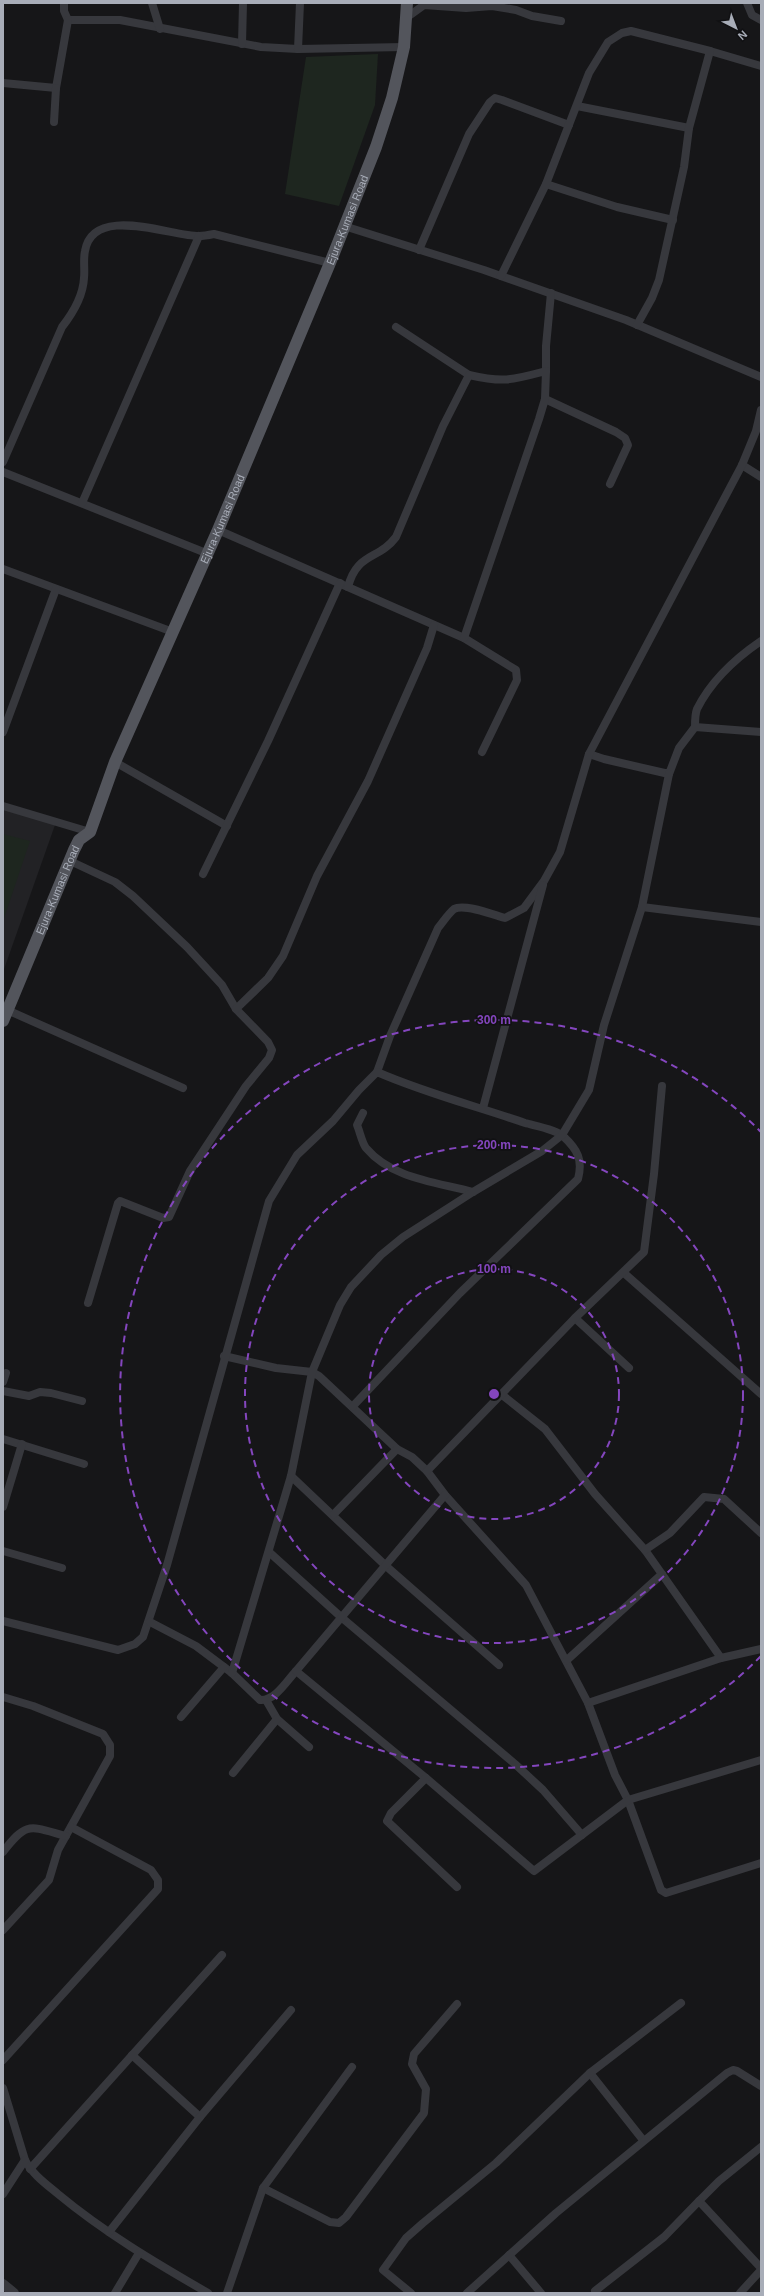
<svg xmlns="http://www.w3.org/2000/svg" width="764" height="2296" viewBox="0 0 764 2296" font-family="Helvetica,sans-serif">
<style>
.built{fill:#222225}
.green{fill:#1e261f}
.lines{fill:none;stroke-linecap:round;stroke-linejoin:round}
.minor{stroke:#37383d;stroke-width:8}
.tertiary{stroke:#37383d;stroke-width:10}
.primary{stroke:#53555c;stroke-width:12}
.ring{fill:none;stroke:#8446be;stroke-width:2;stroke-dasharray:7 5}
.labels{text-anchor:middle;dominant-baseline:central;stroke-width:3.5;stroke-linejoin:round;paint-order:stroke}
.street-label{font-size:11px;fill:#a8adb8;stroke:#111113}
.centre{fill:#8446be;stroke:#111113;stroke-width:2}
.ring-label{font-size:12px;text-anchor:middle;font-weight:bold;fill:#8446be;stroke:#111113;stroke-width:3.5;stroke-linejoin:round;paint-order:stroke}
</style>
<rect width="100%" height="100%" fill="#161618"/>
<!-- built -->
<polygon class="built" points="3,804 55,825 3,972"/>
<!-- green -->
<g class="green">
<polygon points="378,54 375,105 339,206 285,194 306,57"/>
<polygon points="3,834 30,841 3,921"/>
</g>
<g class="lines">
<!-- minor -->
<g class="minor">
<polyline points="64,3 64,11 68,20 120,20 261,47 298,49 404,47"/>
<polyline points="152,3 160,29"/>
<polyline points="747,3 752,15 761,20"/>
<polyline points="406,18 424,5 466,8 492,6 516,10 532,16 561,21"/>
<polyline points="242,44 243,3"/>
<polyline points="298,49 300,3"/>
<polyline points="710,51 761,66"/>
<polyline points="3,83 56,88 68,20"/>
<polyline points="577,106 689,128"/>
<polyline points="54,122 56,88"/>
<polyline points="546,184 617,207 673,220"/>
<polyline points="344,226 484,270 626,320 761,377"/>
<polyline points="419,250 469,134 490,102 495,98 502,100 569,125"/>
<polyline points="501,276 546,184 589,73 608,42 622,33 631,31 710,51 689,128 684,167 659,280 652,298 637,325"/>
<polyline points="396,327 469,375"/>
<polyline points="546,371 546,346 551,293"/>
<polyline points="545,399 616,432 625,438 628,445 610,484"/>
<path d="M3 462 62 327C73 313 83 297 84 278 85 269 83 260 85 251 93 204 170 236 199 236 204 236 209 235 214 234L330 263"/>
<polyline points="742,465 761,477"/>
<polyline points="3,472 206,553"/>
<polyline points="82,503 199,236"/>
<polyline points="218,530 464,638 516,670 517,680 482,752"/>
<polyline points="3,569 173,632"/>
<path d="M348 587C357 552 379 560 396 537L443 426 469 375C504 383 512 380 546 371L545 399 539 419 464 638"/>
<path d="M695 727C695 722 695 714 697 709 711 681 736 658 761 641"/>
<polyline points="3,732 56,589"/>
<polyline points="589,754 604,759 669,774 679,748 695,727 761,732"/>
<polyline points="115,762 227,826"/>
<polyline points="3,806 90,832"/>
<polyline points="70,861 115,882 133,896 187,947 222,985 236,1009 268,1042 272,1050 269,1058 246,1086 190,1171 169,1217 163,1218 120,1201 118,1203 88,1303"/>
<polyline points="203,874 268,741 340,583"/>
<polyline points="642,907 761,922"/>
<polyline points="236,1009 268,978 283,956 317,876 368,781 427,648 434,625"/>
<polyline points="7,1010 183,1088"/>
<path d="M377 1072 390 1036 438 928C443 922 448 914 454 909 464 903 494 915 505 918L524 908 544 881 560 852 589 754 742 465 756 431 761 410"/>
<polyline points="483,1108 543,885"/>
<path d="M363 1113 357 1125C360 1132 362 1143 366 1148 392 1179 437 1182 473 1192"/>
<polyline points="624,1273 761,1394"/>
<polyline points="575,1318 629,1368"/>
<polyline points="224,1356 276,1368 312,1372 319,1376 397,1449 412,1457 427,1471 445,1495 526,1585 588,1703 615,1775 628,1800 661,1890 666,1893 761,1863"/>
<polyline points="3,1382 6,1373"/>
<polyline points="3,1391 29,1396 40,1392 51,1393 82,1401"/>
<polyline points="501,1394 545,1429 595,1494 645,1550 721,1658"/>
<polyline points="3,1439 84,1464"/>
<polyline points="427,1471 575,1318 644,1252 654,1174 662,1086"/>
<polyline points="291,1476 386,1566 499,1665"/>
<polyline points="3,1507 22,1444"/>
<polyline points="334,1514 397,1449"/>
<polyline points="645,1550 670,1533 704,1497 724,1499 761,1533"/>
<polyline points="3,1551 62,1568"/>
<polyline points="269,1552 341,1617 515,1764 543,1790 582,1835"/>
<path d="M3 1621 118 1650 135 1644 143 1637 167 1565 269 1201 297 1155 333 1121 359 1090 377 1072C425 1093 476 1106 525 1123 536 1126 555 1129 563 1136 578 1150 583 1160 578 1179L460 1293 353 1406"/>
<path d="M150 1622 196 1646 232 1673 260 1700C275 1701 286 1682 296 1671L445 1495"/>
<polyline points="567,1660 662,1574"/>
<polyline points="296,1671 426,1778 534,1871 628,1800 761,1760"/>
<polyline points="232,1673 291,1476 312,1372 340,1305 351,1287 381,1255 403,1237 473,1192 542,1151 562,1135 589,1090 604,1025 642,907 669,774"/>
<polyline points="3,1697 33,1706 103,1734 110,1745 110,1756 58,1850 49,1880 3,1930"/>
<polyline points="266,1700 277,1719 309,1747"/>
<polyline points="588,1703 721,1658 761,1649"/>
<polyline points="181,1717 224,1667"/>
<polyline points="233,1773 277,1719"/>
<polyline points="426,1778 391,1813 387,1821 457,1887"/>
<path d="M3 1852C27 1821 29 1826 66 1836"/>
<polyline points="132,2055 200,2117"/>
<polyline points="3,2060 158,1889 158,1880 151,1870 71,1827"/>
<polyline points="590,2073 643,2140"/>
<path d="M3 2088 25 2160C32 2174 46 2184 58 2194 105 2233 156 2263 208 2293"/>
<polyline points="761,2147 719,2181 699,2201 761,2268"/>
<polyline points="30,2169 222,1955"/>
<polyline points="263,2188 330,2222 339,2223 346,2217 424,2113 426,2089 412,2064 414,2054 457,2004"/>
<polyline points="3,2194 25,2160"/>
<polyline points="109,2232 200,2117 291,2010"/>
<polyline points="509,2255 541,2293"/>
<polyline points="595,2291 664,2237 699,2201"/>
<polyline points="115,2293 139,2253"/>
<polyline points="227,2293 263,2188 352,2067"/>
<polyline points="411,2293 383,2270 406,2238 423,2223 496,2163 590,2073 681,2003"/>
<polyline points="467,2293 556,2213 727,2073 733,2070 737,2071 761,2086"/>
<polyline points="740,2293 761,2270"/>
</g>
<!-- tertiary -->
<polyline class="tertiary" points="3,2284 14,2293"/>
<!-- primary -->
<path class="primary" id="s1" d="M3 1021 74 850 79 840 90 832 115 762 218 530 330 263 376 147 392 98 404 47 407 3"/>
</g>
<!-- distance rings -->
<g class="ring">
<circle cx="494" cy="1394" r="125"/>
<circle cx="494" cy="1394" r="249"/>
<path d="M761 1656A374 374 0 1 1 761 1132"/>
</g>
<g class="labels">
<!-- street labels -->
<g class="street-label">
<text stroke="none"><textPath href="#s1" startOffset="874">Ejura-Kumasi Road</textPath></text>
<text stroke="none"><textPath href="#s1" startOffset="550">Ejura-Kumasi Road</textPath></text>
<text stroke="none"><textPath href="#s1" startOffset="142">Ejura-Kumasi Road</textPath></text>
</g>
</g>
<circle cx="494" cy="1394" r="6" class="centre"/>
<g class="ring-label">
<text x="494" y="1024">300 m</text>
<text x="494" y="1149">200 m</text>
<text x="494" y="1273">100 m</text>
</g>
<!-- border -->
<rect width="764" height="2296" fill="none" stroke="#a8adb8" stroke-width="8"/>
<!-- north arrow -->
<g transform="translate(736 28) rotate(138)" stroke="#111113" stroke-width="3" paint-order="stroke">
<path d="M0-3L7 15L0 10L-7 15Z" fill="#a8adb8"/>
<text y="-6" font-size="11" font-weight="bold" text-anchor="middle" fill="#a8adb8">N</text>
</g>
</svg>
